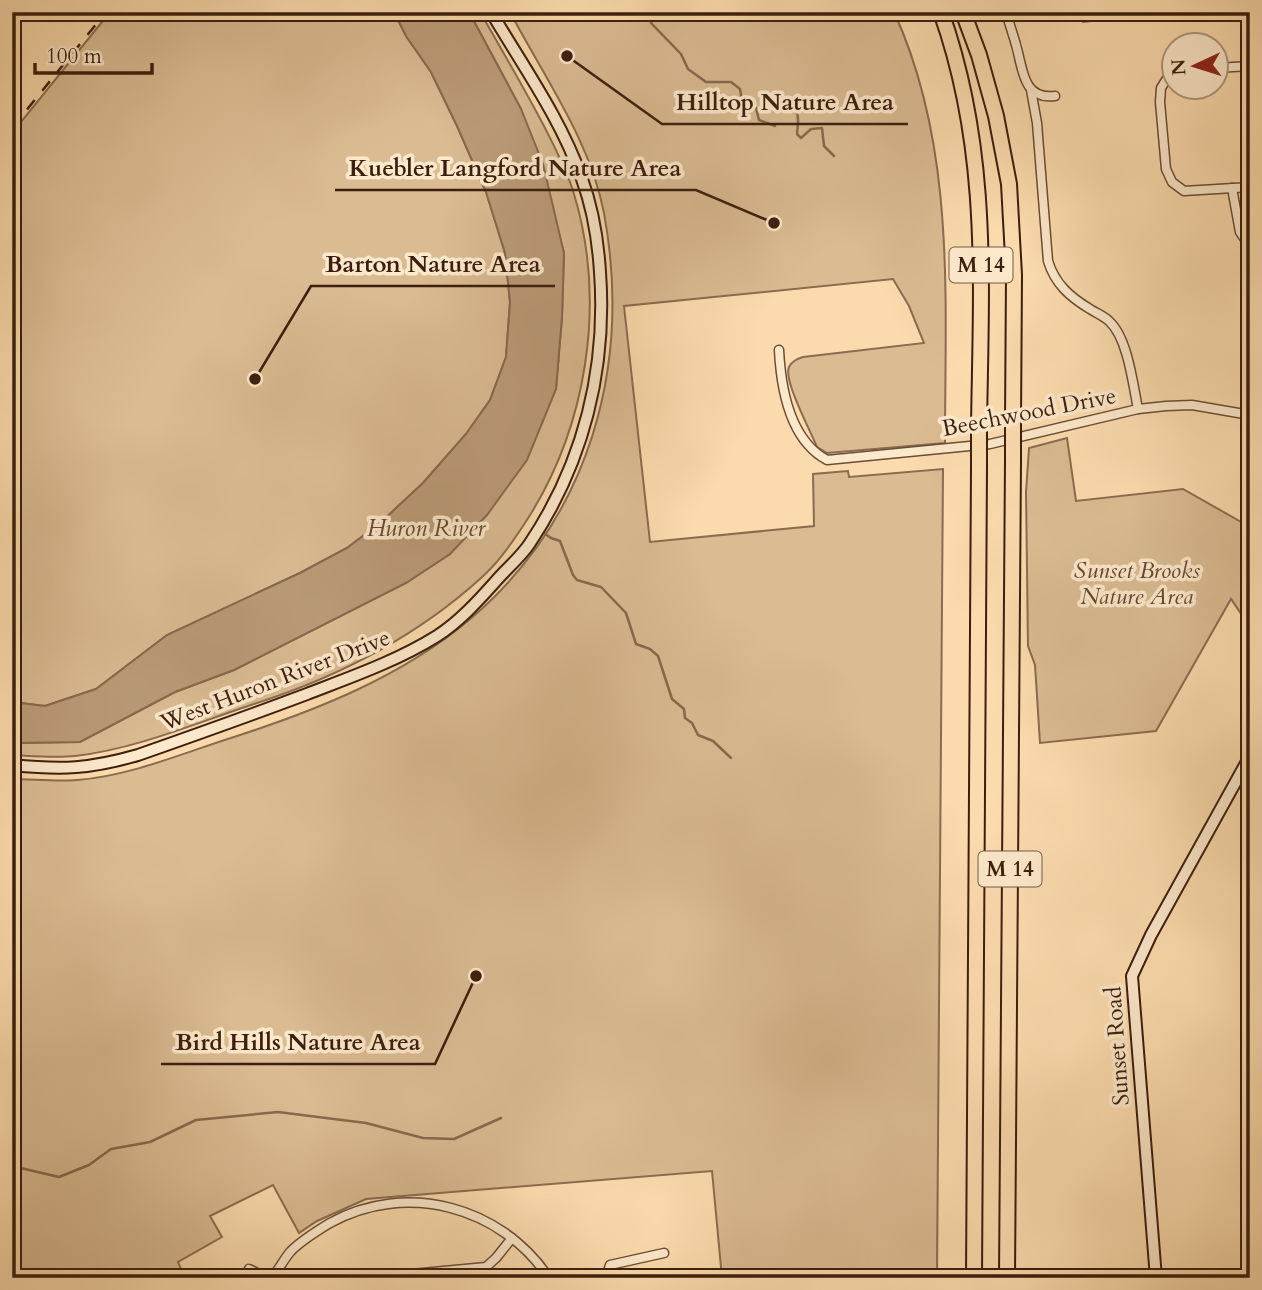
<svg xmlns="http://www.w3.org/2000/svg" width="1262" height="1290" viewBox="0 0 1262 1290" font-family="Cardo,serif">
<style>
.green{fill:#dabb92;stroke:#8a6c50;stroke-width:2}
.water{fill:#ba9b77;stroke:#87694d;stroke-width:2}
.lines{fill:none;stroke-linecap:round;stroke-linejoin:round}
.stream{stroke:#87694d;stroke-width:2.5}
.street-casing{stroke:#6b4d36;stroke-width:11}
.secondary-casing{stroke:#3b1e0e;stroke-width:14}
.highway-casing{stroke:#3b1e0e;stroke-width:18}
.street{stroke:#fce8ca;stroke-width:8}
.secondary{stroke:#fce8ca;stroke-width:10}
.highway{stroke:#fbdbad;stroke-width:14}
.rail{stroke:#3b1e0e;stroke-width:2.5;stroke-dasharray:12 12;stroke-linecap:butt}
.highway-bridge-casing{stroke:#3b1e0e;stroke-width:18;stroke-linecap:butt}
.highway-bridge{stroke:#fbdbad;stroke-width:14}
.labels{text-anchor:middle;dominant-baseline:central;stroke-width:7;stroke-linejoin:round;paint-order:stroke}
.shield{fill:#fce8ca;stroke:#755b46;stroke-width:2}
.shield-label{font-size:21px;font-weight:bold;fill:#3b1e0e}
.street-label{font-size:23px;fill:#3b1e0e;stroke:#fce8ca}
.park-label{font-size:23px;font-style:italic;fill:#63452f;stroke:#fce8ca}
.water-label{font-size:24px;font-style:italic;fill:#674a33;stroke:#fce8ca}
.leader{fill:none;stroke:#3b1e0e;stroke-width:2.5}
.callout-dot{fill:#3b1e0e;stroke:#fce8ca;stroke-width:2.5}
.callout-label{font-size:24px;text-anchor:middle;font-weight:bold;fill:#3b1e0e;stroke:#fce8ca;stroke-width:7;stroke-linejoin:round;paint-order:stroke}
</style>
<rect width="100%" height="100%" fill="#fbdbad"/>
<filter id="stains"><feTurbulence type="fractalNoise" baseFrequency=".00286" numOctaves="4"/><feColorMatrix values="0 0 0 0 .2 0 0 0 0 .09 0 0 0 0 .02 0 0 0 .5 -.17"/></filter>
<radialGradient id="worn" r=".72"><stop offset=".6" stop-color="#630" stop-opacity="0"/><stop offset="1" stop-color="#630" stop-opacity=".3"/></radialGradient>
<!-- green -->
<g class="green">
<polygon points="110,12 394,12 406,36 431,72 457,126 486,192 505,253 510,302 506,357 490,400 466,434 423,483 380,523 347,548 300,573 167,635 96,689 45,706 12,702 12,133"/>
<path d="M469 12H480C502 50 524 88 544 126 555 148 567 170 574 194 607 304 587 430 523 526 511 544 498 563 481 578 415 638 338 677 254 704 196 723 136 749 75 756 54 758 33 756 12 755V743L80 742 175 692 234 670 406 583 450 554 556 389 562 317 564 253 521 109Z"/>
<path d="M510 12H894C956 147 945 299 945 443L827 453 817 447C811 432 783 380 789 367 792 361 797 359 803 357L924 343 909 306 893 279 624 306 650 542 814 526 813 474 848 471 849 477 943 469 937 1278H722L712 1171 366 1199 317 1221 299 1233 273 1185 210 1216 222 1237 178 1262 185 1278H12V779C33 779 56 782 77 780 130 776 183 753 234 737 317 710 401 677 469 620 590 518 632 366 604 213 590 140 544 77 510 12Z"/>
<polygon points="1082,12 1179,12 1083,22"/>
<polygon points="1067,438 1076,501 1183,489 1250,527 1250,627 1231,599 1156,731 1040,743 1035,665 1028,646 1026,492 1029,448"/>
</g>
<!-- water -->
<polygon class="water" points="394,12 469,12 521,109 543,164 564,253 562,317 556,389 527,460 487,515 450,554 406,583 234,670 175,692 80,742 12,743 12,702 45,706 96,689 167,635 300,573 347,548 380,523 423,483 466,434 490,400 506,357 510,302 505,253 486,192 457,126 431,72 406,36"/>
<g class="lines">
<!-- stream -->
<g class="stream">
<polyline points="653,12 651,23 681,54 688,69 706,82 731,82 740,89 742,101 756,108 759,120 775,126"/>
<path d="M782 106 789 104C801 111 798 122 797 134L801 138 811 129 822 128 824 146 834 156"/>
<polyline points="544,533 551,538 560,541 573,575 577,580 601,587 626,613 636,644 650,649 658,656 672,699 684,709 685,718 692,723 698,735 713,741 731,758"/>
<polyline points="12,1166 59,1177 89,1165 111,1149 150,1142 196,1120 278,1112 366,1123 423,1138 454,1139 501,1118"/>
</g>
<!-- street casing -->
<g class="street-casing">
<g id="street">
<path d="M1006 12C1009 23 1013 34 1016 45 1023 68 1022 100 1055 96"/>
<polyline points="1216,68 1250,66"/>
<polyline points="1174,74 1166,80 1161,88 1160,102 1166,169 1172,182 1184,191 1250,187"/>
<path d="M1031 90 1037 123 1048 261C1055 284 1070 297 1090 309 1096 313 1104 316 1109 321 1128 338 1133 385 1138 409"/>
<polyline points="1232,188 1240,232 1250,247"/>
<path d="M779 350C781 389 790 440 827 460L990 444 1138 409 1166 406 1192 405 1250 415"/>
<polyline points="249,1269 267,1278"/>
<path d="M272 1278C279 1269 284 1259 291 1251 302 1240 317 1231 330 1223 406 1181 501 1206 549 1278"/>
<polyline points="401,1278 401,1275 486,1267 496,1258 512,1238"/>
<polyline points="606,1278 610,1265 664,1253"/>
</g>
</g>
<!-- secondary casing -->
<g class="secondary-casing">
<g id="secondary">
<path d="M12 765C63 770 89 769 138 755 195 735 251 715 307 694 351 677 397 661 437 636 459 622 478 601 495 582 506 569 521 557 530 543 584 462 607 368 600 272 598 240 593 209 582 179 561 119 523 66 491 12"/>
<polyline points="1156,1278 1132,976 1151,935 1250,756"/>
</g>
</g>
<!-- highway casing -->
<g class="highway-casing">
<g id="highway">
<path d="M941 12C990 150 981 283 979 427"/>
<polyline points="963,12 979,55 996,116 1009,184 1014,275 1013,421"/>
<polyline points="974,1278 979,467"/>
<polyline points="1007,1278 1013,461"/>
</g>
</g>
<!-- street -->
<use href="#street" class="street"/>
<!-- secondary -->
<use href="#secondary" class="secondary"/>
<!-- highway -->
<use href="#highway" class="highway"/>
<!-- rail -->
<polyline class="rail" points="12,128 106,12"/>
<!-- highway-bridge casing -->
<g class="highway-bridge-casing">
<g id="highway-bridge">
<polyline points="1013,421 1013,461"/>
<polyline points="979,467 979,427"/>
</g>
</g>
<!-- highway-bridge -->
<use href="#highway-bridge" class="highway-bridge"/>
</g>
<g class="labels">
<!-- shield labels -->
<g class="shield">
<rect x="949.5" y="247.5" width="63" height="35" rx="5"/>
<rect x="978.5" y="851.5" width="63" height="35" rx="5"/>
</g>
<g class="shield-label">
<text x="981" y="265">M 14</text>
<text x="1010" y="869">M 14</text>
</g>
<!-- street labels -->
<g class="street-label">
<text transform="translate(1029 412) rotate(-11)">Beechwood Drive</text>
<text transform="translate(275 680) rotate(-21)">West Huron River Drive</text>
<text transform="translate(1117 1046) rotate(-94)">Sunset Road</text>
</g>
<!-- park labels -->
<g class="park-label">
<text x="1137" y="570">Sunset Brooks<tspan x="1137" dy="26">Nature Area</tspan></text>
</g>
<!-- water labels -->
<g class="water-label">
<text x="426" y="528">Huron River</text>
</g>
</g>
<!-- callouts -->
<path class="leader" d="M567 56L662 124H908M774 223L696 190H335M255 379L311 286H555M476 976L435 1064H161"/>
<g class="callout-dot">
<circle cx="567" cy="56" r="7"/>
<circle cx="774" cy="223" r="7"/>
<circle cx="255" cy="379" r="7"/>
<circle cx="476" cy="976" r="7"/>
</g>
<g class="callout-label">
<text x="785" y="110">Hilltop Nature Area</text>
<text x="515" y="176">Kuebler Langford Nature Area</text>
<text x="433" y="272">Barton Nature Area</text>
<text x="298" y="1050">Bird Hills Nature Area</text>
</g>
<!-- margin -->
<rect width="1262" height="1290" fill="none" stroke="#fbdbad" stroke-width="42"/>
<rect x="14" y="14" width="1234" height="1262" fill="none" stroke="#3b1e0e" stroke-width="3.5"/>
<rect x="21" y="21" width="1220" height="1248" fill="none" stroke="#3b1e0e" stroke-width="2"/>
<!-- north arrow -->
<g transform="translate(1195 66) rotate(266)"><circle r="33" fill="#fce8ca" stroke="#af977f" stroke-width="2"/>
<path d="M0-5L12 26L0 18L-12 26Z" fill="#8f2418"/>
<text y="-10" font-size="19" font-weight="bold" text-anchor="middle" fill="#3b1e0e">N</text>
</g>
<!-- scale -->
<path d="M35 63v10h117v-10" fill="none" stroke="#3b1e0e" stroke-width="3.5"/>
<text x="46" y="63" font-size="21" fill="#3b1e0e" stroke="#fce8ca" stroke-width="5" paint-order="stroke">100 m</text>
<rect width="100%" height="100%" filter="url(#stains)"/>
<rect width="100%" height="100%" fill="url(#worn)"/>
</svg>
